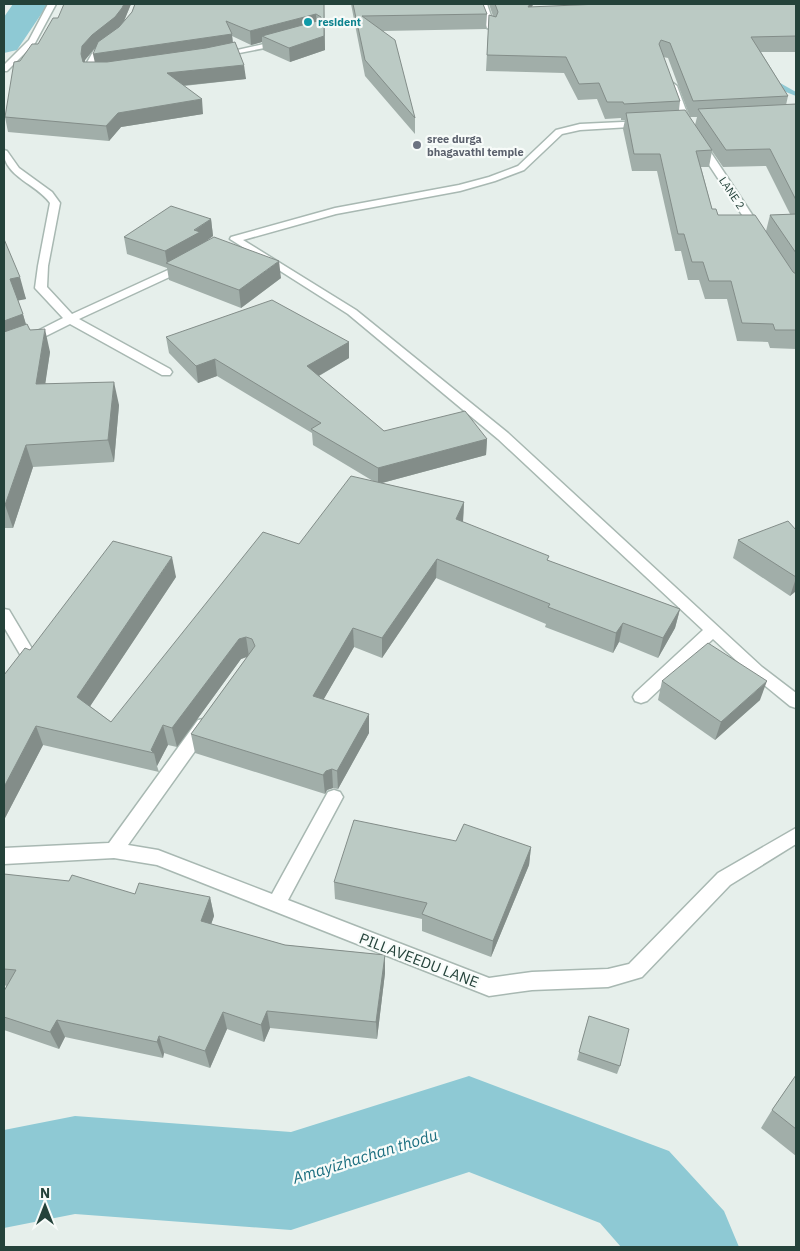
<svg xmlns="http://www.w3.org/2000/svg" width="800" height="1251" viewBox="0 0 800 1251" font-family="'IBM Plex Sans',sans-serif">
<style>
.lines{fill:none;stroke-linecap:round;stroke-linejoin:round}
.stream{fill:#8ec9d4;fill-rule:evenodd}
.river{fill:#8ec9d4;fill-rule:evenodd}
.service-casing{stroke:#a8b8b2;stroke-width:3}
.minor-casing{stroke:#a8b8b2;stroke-width:3}
.service{fill:#fff;fill-rule:evenodd}
.minor{fill:#fff;fill-rule:evenodd}
.wall{fill:#a1aea9;fill-rule:evenodd}
.shaded-wall{fill:#838d89}
.building{fill:#bbcac4;stroke:#838d89}
.culture-dot{fill:#0f9aa8;stroke:#f7fbf9;stroke-width:2}
.worship-dot{fill:#6b7280;stroke:#f7fbf9;stroke-width:2}
.labels{text-anchor:middle;dominant-baseline:central;stroke-width:4.5;stroke-linejoin:round;paint-order:stroke}
.far-culture-label{font-size:11px;font-weight:bold;fill:#0d838f;stroke:#f7fbf9;text-anchor:start}
.far-worship-label{font-size:11px;font-weight:bold;fill:#5b616d;stroke:#f7fbf9;text-anchor:start}
.far-street-label{font-size:11px;fill:#24423a;stroke:#f7fbf9}
.near-street-label{font-size:15px;fill:#24423a;stroke:#f7fbf9}
.near-water-label{font-size:16px;font-style:italic;fill:#1c6f80;stroke:#f7fbf9}
</style>
<rect width="100%" height="100%" fill="#e6efeb"/>
<g class="lines">
<!-- stream -->
<polygon class="stream" points="773,79 796,92 796,96 786,92 771,82 771,80"/>
<!-- river -->
<g class="river">
<polygon points="13,4 48,4 17,50 4,53 4,17"/>
<polygon points="469,1076 669,1151 724,1211 739,1247 621,1247 600,1223 469,1172 291,1230 75,1214 4,1228 4,1130 75,1116 291,1132"/>
</g>
<!-- service casing -->
<g class="service-casing">
<polygon id="service" points="479,4 487,4 495,28 494,30 487,28"/>
</g>
<!-- minor casing -->
<g class="minor-casing">
<g id="minor">
<polygon points="48,4 56,4 35,43 7,71 4,71 4,65 29,40"/>
<polygon points="282,40 285,40 285,44 219,57 215,55"/>
<polygon points="105,42 112,44 100,53 92,68 93,70 100,70 104,73 100,76 87,75 84,68 94,50"/>
<polygon points="673,83 677,86 690,121 763,231 762,233 754,233 680,121 669,86"/>
<polygon points="644,121 649,124 647,126 580,130 562,134 524,170 495,181 460,191 336,214 243,240 356,310 508,433 762,667 796,693 796,708 790,706 752,675 713,639 647,701 641,703 635,701 633,697 635,693 703,630 498,439 348,314 230,239 231,237 335,208 459,185 489,177 518,166 556,130 580,124"/>
<path d="M4 150 7 151 19 168 52 192 60 203 48 266 47 287 72 314 181 264H189L190 266 189 268 79 319 170 369 172 372 170 375H162L70 324 26 346 4 355V348L63 318 35 288 38 266 50 203C37 184 2 176 4 150Z"/>
<polygon points="4,609 9,610 37,657 10,693 4,695 4,678 21,656 4,627"/>
<polygon points="204,719 210,720 212,725 210,730 128,845 158,850 272,894 328,792 334,790 340,792 343,797 288,900 489,978 532,972 608,969 629,964 718,873 796,828 796,844 730,885 642,977 608,987 532,990 489,996 157,865 114,858 4,864 4,848 109,843 198,720"/>
</g>
</g>
<!-- service -->
<use href="#service" class="service"/>
<!-- minor -->
<use href="#minor" class="minor"/>
</g>
<!-- wall -->
<g class="wall">
<path d="M131 4 124 21 132 12 135 4H324L325 50 290 62 263 50 262 42 251 45 232 36 233 42 246 79 184 86 203 114 121 127 109 141 8 132 5 117 20 61 38 44 58 18ZM96 47 95 62H85V60Z"/>
<polygon points="351,4 483,4 487,14 486,29 383,31 415,118 415,134 365,76"/>
<path d="M489 4H533L532 7 796 4V52H761L788 96 786 105 796 104V349L770 348 768 342 737 341 727 299H705L699 280H688L681 251H675L657 171H632L623 129 625 120H621V118L605 119 597 99 578 100 564 73 486 71 489 15 493 16ZM663 57 668 58 690 117H697L695 125 679 110 680 101ZM712 151 723 167 766 166 790 214 770 215 766 231 718 215 712 209 701 167H709Z"/>
<polygon points="211,219 213,236 203,244 281,278 241,308 169,280 167,268 127,254 124,237"/>
<polygon points="4,239 26,299 18,300 26,324 30,330 50,352 45,383 119,405 114,462 33,467 13,528 4,528"/>
<polygon points="166,337 349,342 349,358 319,376 384,431 487,439 486,455 382,483 464,502 463,522 549,561 680,609 675,628 658,658 619,642 613,653 545,627 546,624 436,578 382,658 354,647 323,700 369,733 338,789 333,788 327,790 325,794 195,753 191,734 247,657 241,659 177,747 168,745 157,766 159,772 43,745 5,818 4,818 4,675 30,650 176,577 90,706 111,722 299,544 373,481 313,445 312,433 217,376 198,383 169,353"/>
<polygon points="796,530 796,591 790,596 733,558 738,540"/>
<polygon points="662,681 760,700 715,740 658,700"/>
<polygon points="456,841 531,847 529,865 491,957 422,931 422,919 335,899 334,882"/>
<polygon points="4,874 135,894 210,897 214,916 211,924 285,945 385,955 385,973 377,1039 270,1028 264,1042 227,1029 210,1068 164,1053 163,1058 65,1037 59,1049 4,1030 4,991 7,986 4,985"/>
<polygon points="589,1016 620,1066 617,1074 577,1060"/>
<polygon points="796,1075 796,1156 761,1128 772,1110"/>
</g>
<!-- shaded-wall -->
<g class="shaded-wall">
<polygon points="124,4 131,4 124,21 118,31 94,49 85,60 84,68 81,54 82,46 92,35"/>
<polygon points="324,4 325,50 290,62 289,48 324,36"/>
<polygon points="530,4 533,4 527,22 528,7"/>
<polygon points="316,14 317,28 262,36 262,42 251,45 250,31"/>
<polygon points="232,34 233,48 96,68 93,54"/>
<polygon points="244,65 246,79 169,87 167,73"/>
<polygon points="202,99 203,114 121,127 109,141 106,126 118,113"/>
<polygon points="211,219 213,236 202,244 167,263 165,251"/>
<polygon points="279,261 281,278 241,308 239,290"/>
<polygon points="20,277 26,299 16,301 10,279"/>
<polygon points="23,314 29,336 4,346 4,321"/>
<polygon points="45,329 50,352 42,406 36,384"/>
<polygon points="349,342 349,358 308,382 307,366"/>
<polygon points="215,359 217,376 198,383 196,366"/>
<polygon points="114,382 119,405 114,462 108,440"/>
<polygon points="487,439 486,455 378,484 378,468"/>
<polygon points="26,445 33,467 13,528 5,505"/>
<polygon points="464,502 463,521 455,539 456,519"/>
<polygon points="172,557 176,577 83,717 77,697"/>
<polygon points="437,559 436,578 382,658 382,638"/>
<polygon points="796,578 796,591 790,596"/>
<polygon points="680,609 675,628 658,658 663,638"/>
<polygon points="623,623 619,642 613,653 616,633"/>
<polygon points="353,628 354,647 314,716 313,696"/>
<polygon points="246,637 249,656 241,659 177,747 172,728 239,639"/>
<polygon points="767,681 760,700 715,740 721,722"/>
<polygon points="369,714 369,733 338,789 337,771"/>
<polygon points="163,725 168,745 157,766 154,753 151,750"/>
<polygon points="36,726 43,745 5,818 4,815 4,787"/>
<polygon points="332,769 333,788 327,790 325,794 323,775 326,771"/>
<polygon points="531,847 529,865 491,957 493,941"/>
<polygon points="210,897 214,916 206,939 201,921"/>
<polygon points="385,955 385,973 377,1039 376,1022"/>
<polygon points="267,1011 270,1028 264,1042 261,1025"/>
<polygon points="223,1012 227,1029 210,1068 205,1051"/>
<polygon points="57,1020 65,1037 59,1049 50,1032"/>
<polygon points="159,1036 164,1053 163,1058 157,1042"/>
</g>
<!-- building -->
<g class="building">
<polygon points="64,4 124,4 122,8 115,17 92,35 82,46 81,54 83,62 107,62 206,48 235,42 244,65 167,73 202,99 118,113 106,126 5,117 14,62 20,61 32,44 38,44 53,18 58,18"/>
<polygon points="135,4 324,4 324,36 289,48 262,36 321,20 321,17 316,14 250,31 226,21 232,34 93,54 98,42 119,27 132,12"/>
<polygon points="353,4 483,4 487,14 362,16 395,40 415,118 365,60"/>
<polygon points="495,4 530,4 528,7 600,4 796,4 796,36 751,37 788,96 693,101 670,43 661,40 659,44 680,101 624,104 623,102 607,102 599,83 579,84 566,57 487,55 489,15 496,17 498,12"/>
<polygon points="796,104 796,200 770,149 726,150 698,109"/>
<polygon points="685,110 712,150 696,151 712,209 716,209 718,215 755,215 793,272 796,274 796,330 775,330 773,324 742,323 731,281 709,281 703,262 692,262 684,234 678,234 660,154 634,154 626,113"/>
<polygon points="171,206 211,219 194,230 200,232 165,251 124,237"/>
<polygon points="796,214 796,253 770,215"/>
<polygon points="214,237 279,261 239,290 166,263"/>
<polygon points="4,239 20,277 10,279 23,314 4,321"/>
<polygon points="272,300 349,342 307,366 384,431 465,411 487,439 378,468 311,429 321,423 215,359 196,366 166,337"/>
<polygon points="27,324 30,330 45,329 36,384 114,382 108,440 26,445 5,505 4,505 4,332"/>
<polygon points="351,476 464,502 456,519 549,556 547,560 680,609 663,638 623,623 616,633 548,607 550,604 437,559 382,638 353,628 313,696 369,714 337,771 332,769 326,771 323,775 191,734 255,646 252,639 246,637 239,639 172,728 163,725 151,750 154,753 36,726 4,787 4,675 25,648 30,650 113,541 172,557 77,697 111,722 263,532 299,544"/>
<polygon points="788,521 796,530 796,577 738,540"/>
<polygon points="708,643 767,681 721,722 662,681"/>
<polygon points="354,820 456,841 464,824 531,847 493,941 422,914 427,903 334,882"/>
<polygon points="4,874 69,881 72,875 135,894 139,883 210,897 201,921 285,945 385,955 376,1022 267,1011 261,1025 223,1012 205,1051 159,1036 157,1042 57,1020 50,1032 4,1017 4,991 16,970 4,969"/>
<polygon points="589,1016 629,1029 620,1066 579,1052"/>
<polygon points="796,1075 796,1129 772,1110"/>
</g>
<!-- markers -->
<circle class="culture-dot" cx="308" cy="22" r="5"/>
<circle class="worship-dot" cx="417" cy="145" r="5"/>
<g class="labels">
<!-- far-culture labels -->
<g class="far-culture-label">
<text x="318" y="22">resident</text>
</g>
<!-- far-worship labels -->
<g class="far-worship-label">
<text x="427" y="139">sree durga<tspan x="427" dy="13">bhagavathi temple</tspan></text>
</g>
<!-- far-street labels -->
<g class="far-street-label">
<text transform="translate(732 193) rotate(56)">LANE 2</text>
</g>
<!-- near-street labels -->
<g class="near-street-label">
<text transform="translate(419 960) rotate(21)">PILLAVEEDU LANE</text>
</g>
<!-- near-water labels -->
<g class="near-water-label">
<text transform="translate(365 1156) rotate(-17)">Amayizhachan thodu</text>
</g>
</g>
<!-- border -->
<rect width="800" height="1251" fill="none" stroke="#24423a" stroke-width="10"/>
<!-- north arrow -->
<g transform="translate(45 1206)" stroke="#f7fbf9" stroke-width="4" paint-order="stroke">
<path d="M0-4L9 19L0 12L-9 19Z" fill="#24423a"/>
<text y="-8" font-size="14" font-weight="bold" text-anchor="middle" fill="#24423a">N</text>
</g>
</svg>
